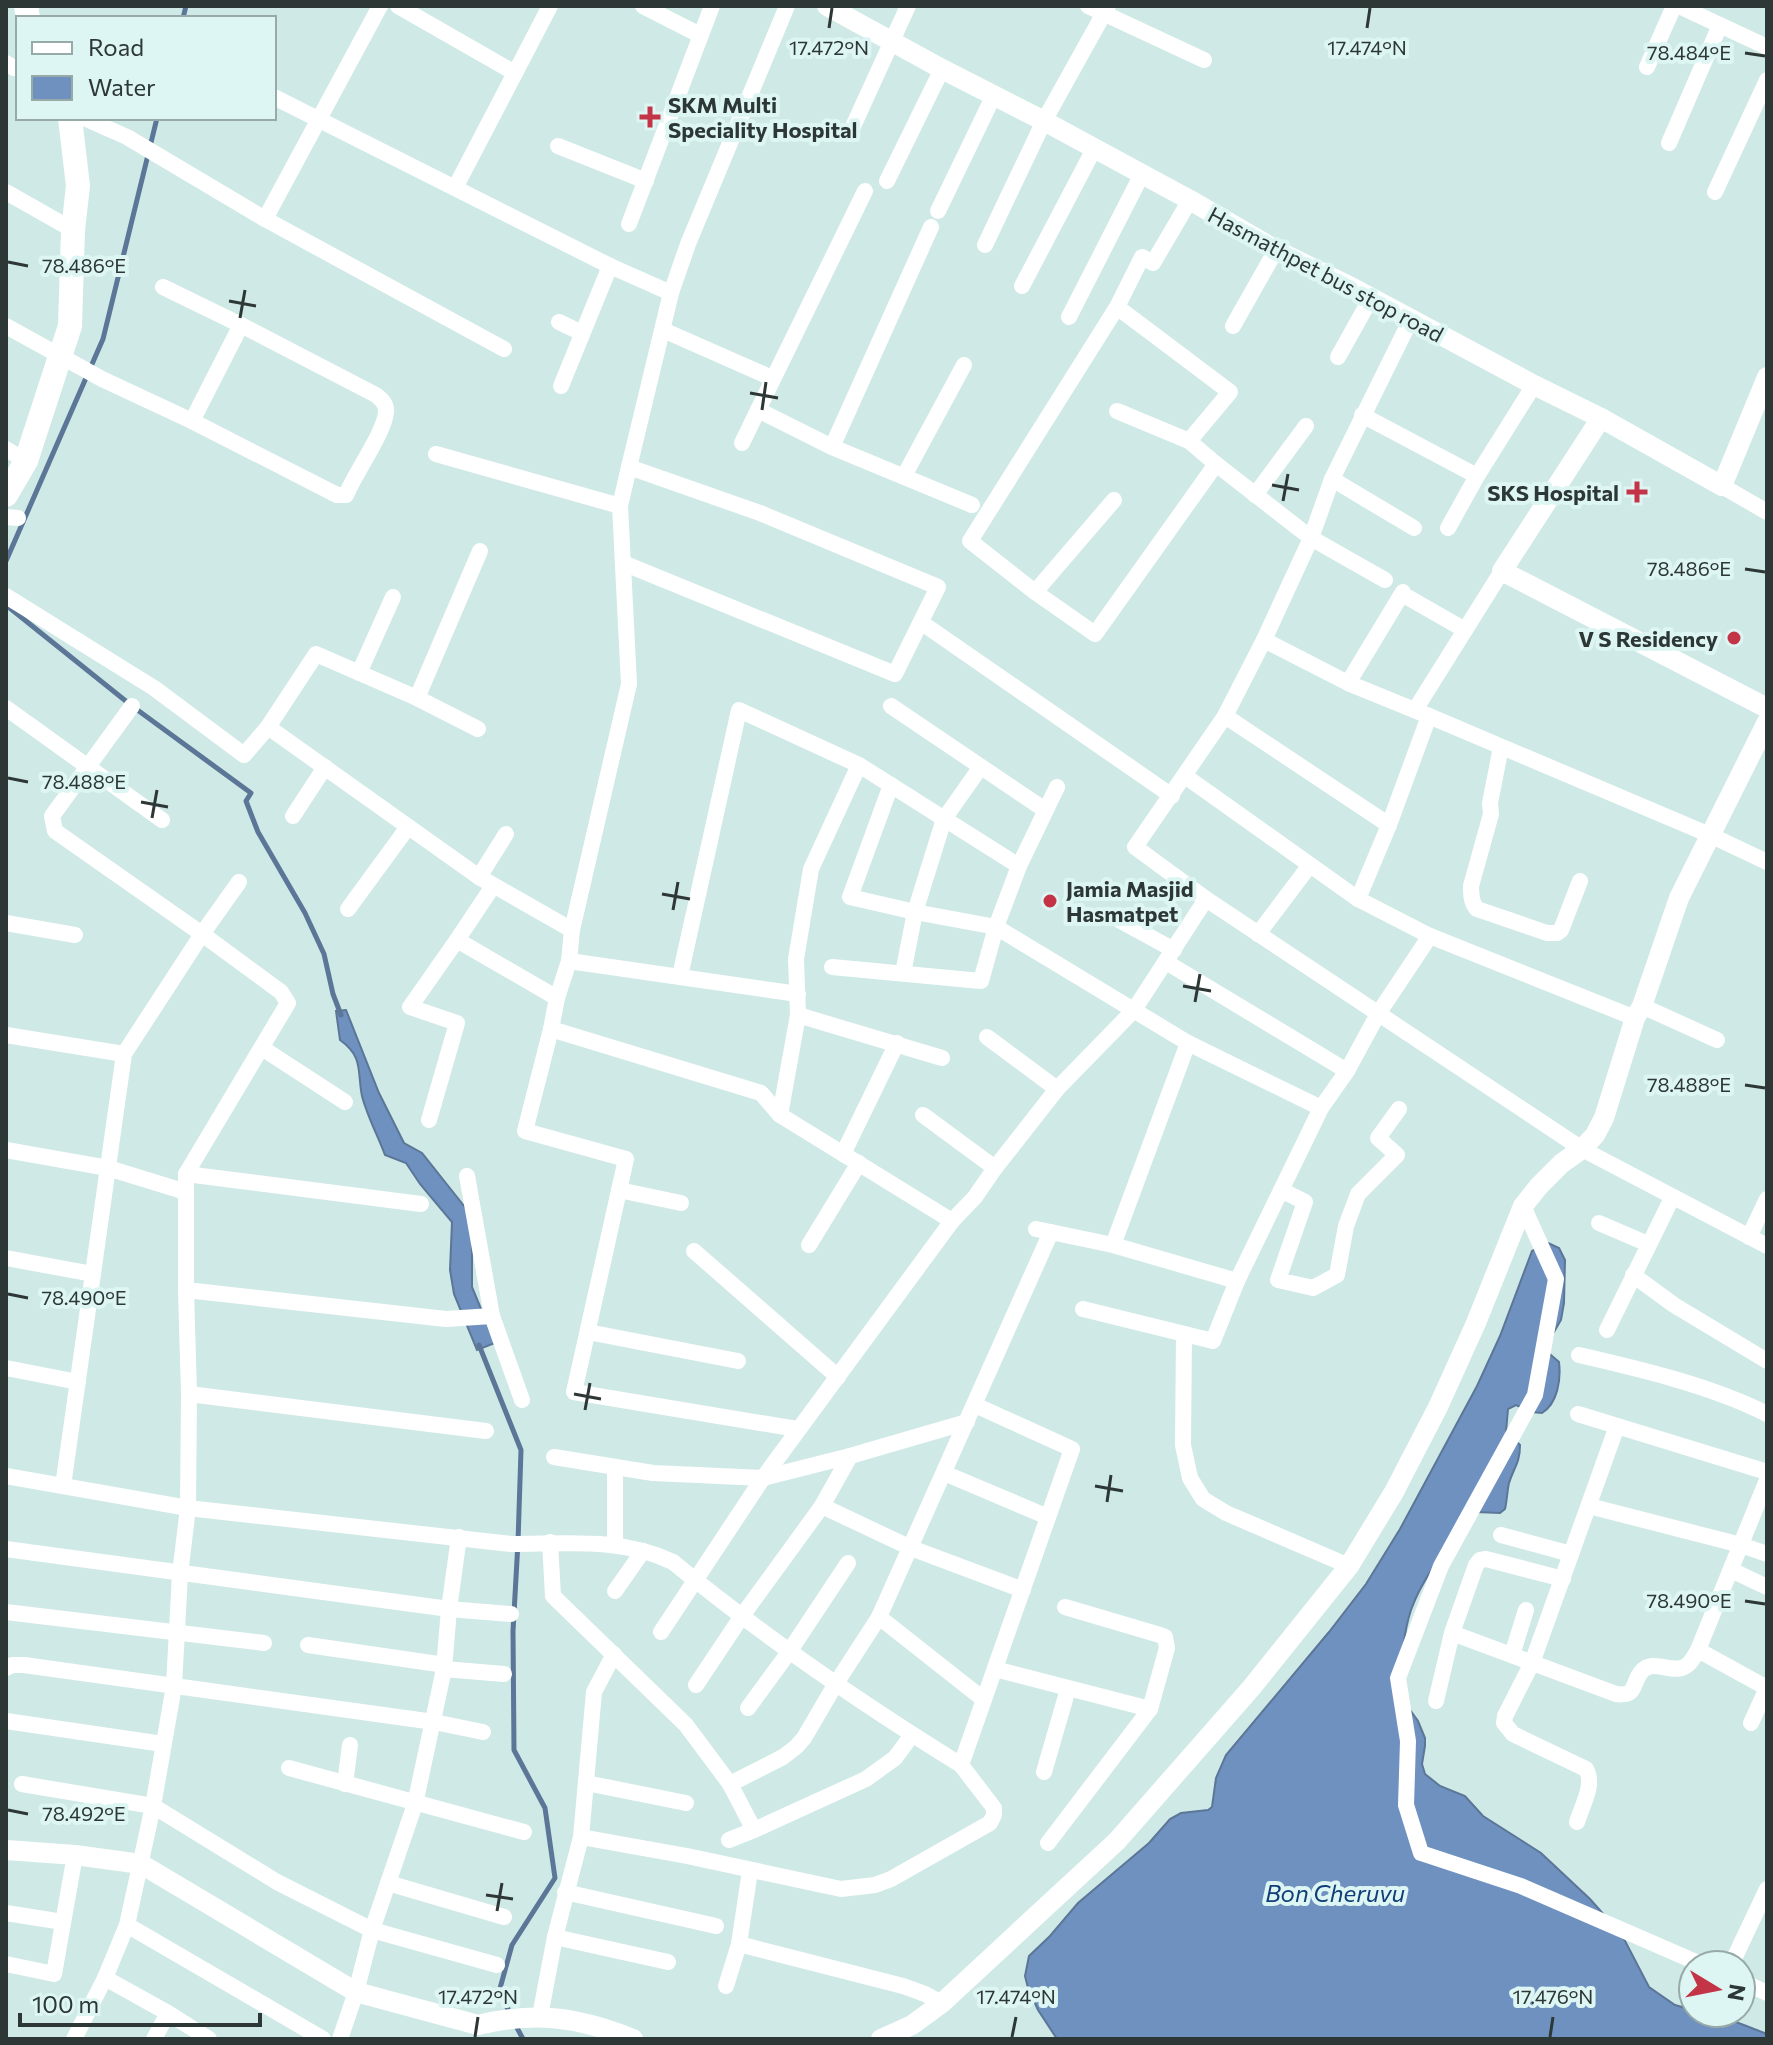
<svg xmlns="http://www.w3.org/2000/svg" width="1773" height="2045" viewBox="0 0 1773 2045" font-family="Commissioner,sans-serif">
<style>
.water{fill:#6f91c0;stroke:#5b7697;stroke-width:2}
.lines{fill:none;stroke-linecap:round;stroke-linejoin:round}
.stream{stroke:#5b7697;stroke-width:5}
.minor{stroke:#fff;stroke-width:16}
.tertiary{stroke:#fff;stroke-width:20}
.secondary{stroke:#fff;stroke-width:24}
.ticks{fill:none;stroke:#2d3736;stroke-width:3}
.poi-dot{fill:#c43447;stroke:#ddf6f3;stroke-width:3}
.labels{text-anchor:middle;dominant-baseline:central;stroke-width:8;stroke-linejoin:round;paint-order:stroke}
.poi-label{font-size:22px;font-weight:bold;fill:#2d3736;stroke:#ddf6f3;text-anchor:start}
.street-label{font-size:22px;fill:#2d3736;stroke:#ddf6f3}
.water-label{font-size:24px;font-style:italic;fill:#113e78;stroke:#ddf6f3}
.ticks-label{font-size:20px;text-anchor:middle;fill:#2d3736;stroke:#ddf6f3;stroke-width:8;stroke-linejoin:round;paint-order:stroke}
</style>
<rect width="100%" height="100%" fill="#cfe9e6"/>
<!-- water -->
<g class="water">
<path d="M346 1010 379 1093 404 1143 422 1153 472 1216V1287L495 1343 477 1350 454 1294 450 1270 452 1222 420 1184 406 1163 385 1155C378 1136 367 1116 362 1096 357 1072 364 1057 340 1040L336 1011Z"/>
<path d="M1548 1243 1559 1248 1565 1260 1564 1303 1561 1320 1544 1349 1559 1362C1561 1379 1558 1403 1542 1413L1531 1412 1516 1405 1508 1409 1506 1432 1520 1445C1520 1463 1514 1467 1509 1483 1507 1492 1507 1501 1505 1509L1500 1513 1476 1512C1452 1543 1424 1573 1411 1610 1402 1637 1402 1667 1400 1696L1418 1721 1425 1738V1746L1422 1764 1425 1774 1440 1786 1465 1796 1483 1816 1541 1853 1590 1899 1622 1935 1649 1987 1675 2005 1693 2010V2013C1718 2013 1743 2025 1767 2034V2039H1057L1038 2010 1028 1988 1025 1976 1029 1956 1050 1936 1078 1903 1149 1843 1170 1819 1181 1813 1208 1810 1212 1807 1216 1778 1226 1755 1329 1632 1366 1584 1400 1529 1477 1386 1500 1336 1532 1251Z"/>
</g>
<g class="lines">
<!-- stream -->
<g class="stream">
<polyline points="183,18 186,6"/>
<polyline points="6,561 103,339 157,118"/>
<polyline points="6,605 132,706 251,793 246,801 258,832 305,913 324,954 333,994 341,1015"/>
<polyline points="479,1345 521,1450 518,1542 513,1631 514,1750 545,1808 555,1878 512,1945 499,1992 510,2013"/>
<polyline points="516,2026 523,2039"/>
</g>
<!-- minor -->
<g class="minor">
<polyline points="398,6 515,73"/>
<polyline points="643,6 700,35"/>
<polyline points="787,6 688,244 671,293 629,467 620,506 629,684 572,930 569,961 557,998 551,1029 525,1131 626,1159 574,1392 797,1429"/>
<polyline points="1088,6 1204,60"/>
<polyline points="1679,6 1767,47"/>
<polyline points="6,63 14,68"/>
<polyline points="1647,67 1674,6"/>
<polyline points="274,97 610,266 671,293"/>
<polyline points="84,118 127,137 265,219 504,349"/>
<polyline points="850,133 908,6"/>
<polyline points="1669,143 1720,25"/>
<polyline points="558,146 646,181"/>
<polyline points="887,181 942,69"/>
<polyline points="455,188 550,6"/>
<polyline points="865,191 758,410 832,447 972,505"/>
<polyline points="6,192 73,230"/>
<polyline points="1715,192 1767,80"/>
<polyline points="938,211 994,95"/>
<polyline points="265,219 380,6"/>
<polyline points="629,224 712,6"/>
<polyline points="985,245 1044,121 1108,6"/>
<polyline points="1022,286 1094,149"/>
<path d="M163 287 241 325 376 395C381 399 386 403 386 410 387 428 356 472 348 491L346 495H337L192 421"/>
<polyline points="1117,307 1230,392 1189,441 1216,464"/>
<polyline points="1069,317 1142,174"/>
<polyline points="1411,319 1332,479 1311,538 1264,640 1225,716 1135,847 1206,899 1582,1149 1767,1246"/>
<polyline points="559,322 582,333"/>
<polyline points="6,326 102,379 192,421 241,325"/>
<polyline points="1233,326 1276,250"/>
<polyline points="663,330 772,378"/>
<polyline points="1338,357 1371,298"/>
<polyline points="561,386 610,266"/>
<polyline points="1117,411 1189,441"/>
<polyline points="1362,415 1477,476"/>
<polyline points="742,443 758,410"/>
<polyline points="832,447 931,227"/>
<polyline points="6,449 26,461"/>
<polyline points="436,454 620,506"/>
<polyline points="904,476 964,365"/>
<polyline points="1332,479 1414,528"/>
<polyline points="1722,486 1767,512"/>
<polyline points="1255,495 1306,426"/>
<polyline points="1114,500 1035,592 970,541 1117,307 1142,257 1153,263 1190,200"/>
<polyline points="6,517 18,518"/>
<polyline points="1448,528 1477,476 1534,385"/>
<polyline points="623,563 895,674 938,587 760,513 629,467"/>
<polyline points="1035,592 1095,634 1216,464 1311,538 1385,580"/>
<polyline points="6,596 154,688 244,755 268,727 316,654 417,698 478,729"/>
<polyline points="1409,598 1465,630"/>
<polyline points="922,623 1172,796"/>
<polyline points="1264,640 1348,683 1429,716 1710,835 1767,862"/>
<polyline points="359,673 393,597"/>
<polyline points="1348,683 1403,592"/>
<polyline points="417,698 480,551"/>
<polyline points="132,706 52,816 55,831 202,934 239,882"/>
<polyline points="891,706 1045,810"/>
<polyline points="6,708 162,820"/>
<polyline points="1415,710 1502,571"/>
<polyline points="1225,716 1389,825"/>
<polyline points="268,727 479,877 572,930"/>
<path d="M1501 747 1490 803 1491 814 1471 886C1471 894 1471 903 1477 909L1547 933H1557L1561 930 1580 881"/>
<polyline points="1185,776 1358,899 1430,936 1635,1018"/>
<polyline points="891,785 850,897 915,912 996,927 1188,1043 1321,1108"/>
<polyline points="293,816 325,767"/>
<polyline points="479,877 506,834"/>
<polyline points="1358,899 1389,825 1429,716"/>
<polyline points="348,909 408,827"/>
<polyline points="1119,920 1174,950"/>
<polyline points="6,923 75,935"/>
<polyline points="1258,934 1310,865"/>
<polyline points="457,940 493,886"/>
<polyline points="569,961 798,994"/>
<polyline points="1166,962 1347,1071"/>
<polyline points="832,967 981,981 996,927 1019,866 1057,787"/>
<polyline points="903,973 915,912 944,819 980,768"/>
<polyline points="680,976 739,710 859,765 1019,866"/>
<polyline points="1642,1006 1717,1040"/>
<polyline points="798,1015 942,1058"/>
<polyline points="551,1029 761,1093 780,1115 952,1221"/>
<polyline points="6,1035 124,1054"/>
<polyline points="987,1037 1057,1089"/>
<polyline points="262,1048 345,1102"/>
<polyline points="780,1115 798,1015 796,959 811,869 859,765"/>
<polyline points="923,1115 995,1168"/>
<polyline points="429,1120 457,1023 410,1007 457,940 557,998"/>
<polyline points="6,1150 108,1168 186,1192"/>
<polyline points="843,1154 897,1043"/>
<polyline points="186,1174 421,1204"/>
<polyline points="467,1176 492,1316 522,1400"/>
<polyline points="619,1190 681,1203"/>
<polyline points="1281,1190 1305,1202 1278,1280 1313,1288 1337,1275 1346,1226 1358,1194 1397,1155 1378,1138 1399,1109"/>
<polyline points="1523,1206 1556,1279 1535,1395 1441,1566 1398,1678 1408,1741 1406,1805 1421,1853 1521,1886 1703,1965"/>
<polyline points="1599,1223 1648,1244"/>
<polyline points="1036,1229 1113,1245 1237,1281"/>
<polyline points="1749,1237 1767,1199"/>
<polyline points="809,1245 859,1163"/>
<polyline points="1113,1245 1188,1043"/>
<polyline points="694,1251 838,1377"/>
<polyline points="6,1258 93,1274"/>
<polyline points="1633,1275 1674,1305 1767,1361"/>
<polyline points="186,1290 446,1319 492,1316"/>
<polyline points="1083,1309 1213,1341 1237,1281 1321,1108 1347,1071 1378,1014 1430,936"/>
<polyline points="1607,1330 1672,1198"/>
<polyline points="588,1332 738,1361"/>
<polyline points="1184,1334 1183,1445 1190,1478 1203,1499 1226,1513 1349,1566"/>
<path d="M1579 1355C1640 1369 1712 1386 1767 1414"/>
<polyline points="6,1368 78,1382"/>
<polyline points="189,1394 486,1431"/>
<polyline points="1578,1414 1767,1472"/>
<polyline points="554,1457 653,1473 763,1478 850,1456 967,1422"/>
<polyline points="944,1473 1048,1517"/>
<path d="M6 1476 188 1508 511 1544C565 1544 622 1537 673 1562 764 1637 861 1703 961 1765"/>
<polyline points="63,1486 124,1054 202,934 281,992 288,1003 186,1174 186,1290 189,1394 188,1508 180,1574 174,1686 153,1806 127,1925 105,1978 74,2039"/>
<polyline points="822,1506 911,1548 1023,1590"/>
<polyline points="1589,1506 1741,1545 1767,1554"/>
<polyline points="1501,1535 1571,1554"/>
<polyline points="550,1542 553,1596 686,1725 730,1784 754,1830"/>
<polyline points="615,1545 615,1467"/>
<polyline points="6,1549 449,1609 511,1614"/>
<polyline points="1731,1570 1767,1587"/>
<path d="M1563 1579 1486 1559 1480 1560 1476 1565 1452 1633 1616 1694C1638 1697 1631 1683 1642 1671 1653 1658 1673 1675 1686 1666 1692 1662 1695 1655 1698 1650L1767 1480"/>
<polyline points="615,1591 643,1551"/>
<polyline points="6,1612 264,1643"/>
<polyline points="879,1617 983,1699"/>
<polyline points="661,1632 763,1478 952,1221 975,1197 995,1168 1057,1089 1134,1010 1206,899"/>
<polyline points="308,1645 445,1665"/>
<polyline points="1698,1650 1767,1688"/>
<polyline points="1512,1655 1526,1610"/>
<polyline points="6,1668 12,1665 24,1665 434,1722 483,1732"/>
<polyline points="444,1669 449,1609 459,1537"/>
<polyline points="995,1669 1150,1709"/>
<polyline points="696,1685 742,1616 822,1506 850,1456"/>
<polyline points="1436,1701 1452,1633"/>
<polyline points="748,1708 789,1652 848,1563"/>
<polyline points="6,1721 163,1744"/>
<polyline points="1751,1723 1767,1688"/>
<polyline points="289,1768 524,1832"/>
<polyline points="1044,1772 1068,1689"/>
<polyline points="586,1783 686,1803"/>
<polyline points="22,1784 153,1806 277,1882 372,1930 497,1965"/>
<polyline points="345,1784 350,1745"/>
<polyline points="730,1784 783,1757 796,1747 804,1738 835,1685 879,1617 1051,1232"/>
<path d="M1577 1822C1582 1806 1595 1784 1586 1769L1513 1734 1504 1723 1505 1716 1532 1663 1617 1426"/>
<polyline points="581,1837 687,1856 841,1889 875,1885 891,1879 990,1823 994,1815 994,1808 961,1765 1072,1449 975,1405"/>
<polyline points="729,1840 754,1830 866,1779 895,1758 912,1735"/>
<polyline points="1048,1843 1150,1709 1167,1648 1165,1637 1160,1635 1065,1607"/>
<polyline points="388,1883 504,1917"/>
<polyline points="565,1892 716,1926"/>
<polyline points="6,1913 63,1922"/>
<polyline points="127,1925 323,2039"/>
<polyline points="555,1937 668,1962"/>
<polyline points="739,1944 903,1986 925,1994 942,2003"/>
<polyline points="6,1964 54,1974 75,1855"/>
<polyline points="1731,1965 1767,1889"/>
<polyline points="105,1978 168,2013 209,2039"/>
<polyline points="1741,1981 1767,1993"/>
<polyline points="726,1986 739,1944 750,1871"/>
<polyline points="540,2016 555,1937 581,1837 594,1692 614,1654"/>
<polyline points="154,2039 168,2013"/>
<polyline points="340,2039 356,1992 372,1930 415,1804 444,1669 504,1674"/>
</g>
<!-- tertiary -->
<g class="tertiary">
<polyline points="827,6 942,69 1044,121 1190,200 1276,250 1353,288 1534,385 1601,418 1722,486 1767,377"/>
<polyline points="1601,418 1502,571 1767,708"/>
<path d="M6 1850 75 1855 141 1864 356 1992 478 2025C536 2011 578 2017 633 2039"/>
<polyline points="881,2039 912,2025 942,2003 1117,1841 1252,1687 1349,1566 1394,1492 1438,1407 1476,1323 1523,1206 1539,1186 1562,1163 1582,1149 1595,1135 1604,1118 1635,1018 1642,1006 1679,898 1767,722"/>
</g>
<!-- secondary -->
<g class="secondary">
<polyline points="26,6 28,18"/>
<polyline points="6,495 26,461 70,326 73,230 78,186 70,118"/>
</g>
</g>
<!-- ticks -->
<path class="ticks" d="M829 28 832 8M1367 28 1370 8M1745 53 1765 56M8 262 28 266M229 301 256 306M240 318 245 290M750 393 778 398M762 410 766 382M1272 485 1299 490M1283 501 1288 474M1745 569 1765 572M8 778 28 782M141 802 168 807M152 818 157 790M662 894 690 899M673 910 678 882M1183 986 1211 991M1195 1002 1200 974M1745 1085 1765 1088M8 1294 28 1298M574 1394 601 1399M585 1410 590 1383M1095 1486 1123 1491M1107 1502 1111 1475M1745 1601 1765 1604M8 1810 28 1814M486 1895 513 1899M497 1911 502 1883M475 2037 478 2017M1012 2037 1016 2017M1550 2037 1553 2017"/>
<!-- markers -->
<g class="poi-dot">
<path d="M646 105h8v8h8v8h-8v8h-8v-8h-8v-8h8z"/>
<path d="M1633 480h8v8h8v8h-8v8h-8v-8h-8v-8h8z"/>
<circle cx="1734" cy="638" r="8"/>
<circle cx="1050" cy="901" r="8"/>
</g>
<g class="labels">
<!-- poi labels -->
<g class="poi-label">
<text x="668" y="104">SKM Multi<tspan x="668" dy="25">Speciality Hospital</tspan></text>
<text x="1619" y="492" text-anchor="end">SKS Hospital</text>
<text x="1718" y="638" text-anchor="end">V S Residency</text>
<text x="1066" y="888">Jamia Masjid<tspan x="1066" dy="25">Hasmatpet</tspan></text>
</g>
<!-- street labels -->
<g class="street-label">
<text transform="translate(1326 274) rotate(28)">Hasmathpet bus stop road</text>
</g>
<!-- water labels -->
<g class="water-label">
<text x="1335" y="1892">Bon Cheruvu</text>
</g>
</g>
<g class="ticks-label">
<text x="829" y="55">17.472°N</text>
<text x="1367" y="55">17.474°N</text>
<text x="1689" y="60">78.484°E</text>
<text x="84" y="273">78.486°E</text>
<text x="1689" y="576">78.486°E</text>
<text x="84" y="789">78.488°E</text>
<text x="1689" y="1092">78.488°E</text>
<text x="84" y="1305">78.490°E</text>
<text x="1689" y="1608">78.490°E</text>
<text x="84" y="1821">78.492°E</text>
<text x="478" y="2004">17.472°N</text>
<text x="1016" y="2004">17.474°N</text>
<text x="1553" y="2004">17.476°N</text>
</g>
<!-- border -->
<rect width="1773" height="2045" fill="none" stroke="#2d3736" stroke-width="16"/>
<!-- legend -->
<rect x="16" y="16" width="260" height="104" fill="#ddf6f3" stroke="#97aaa7" stroke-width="2"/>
<rect x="32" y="42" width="40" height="12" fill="#ffffff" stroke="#97aaa7" stroke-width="2"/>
<text x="88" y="56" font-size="24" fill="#2d3736">Road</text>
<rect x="32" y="76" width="40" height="24" fill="#6f91c0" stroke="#97aaa7" stroke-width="2"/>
<text x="88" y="96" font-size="24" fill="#2d3736">Water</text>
<!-- north arrow -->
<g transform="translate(1717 1989) rotate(100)"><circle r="38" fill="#ddf6f3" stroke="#97aaa7" stroke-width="2"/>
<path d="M0-6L14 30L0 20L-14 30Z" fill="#c43447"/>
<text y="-12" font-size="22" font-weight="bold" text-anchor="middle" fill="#2d3736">N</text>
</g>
<!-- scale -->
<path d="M20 2013v12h240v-12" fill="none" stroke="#2d3736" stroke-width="4"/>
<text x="32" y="2013" font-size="24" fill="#2d3736" stroke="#ddf6f3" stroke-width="6" paint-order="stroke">100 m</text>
</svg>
